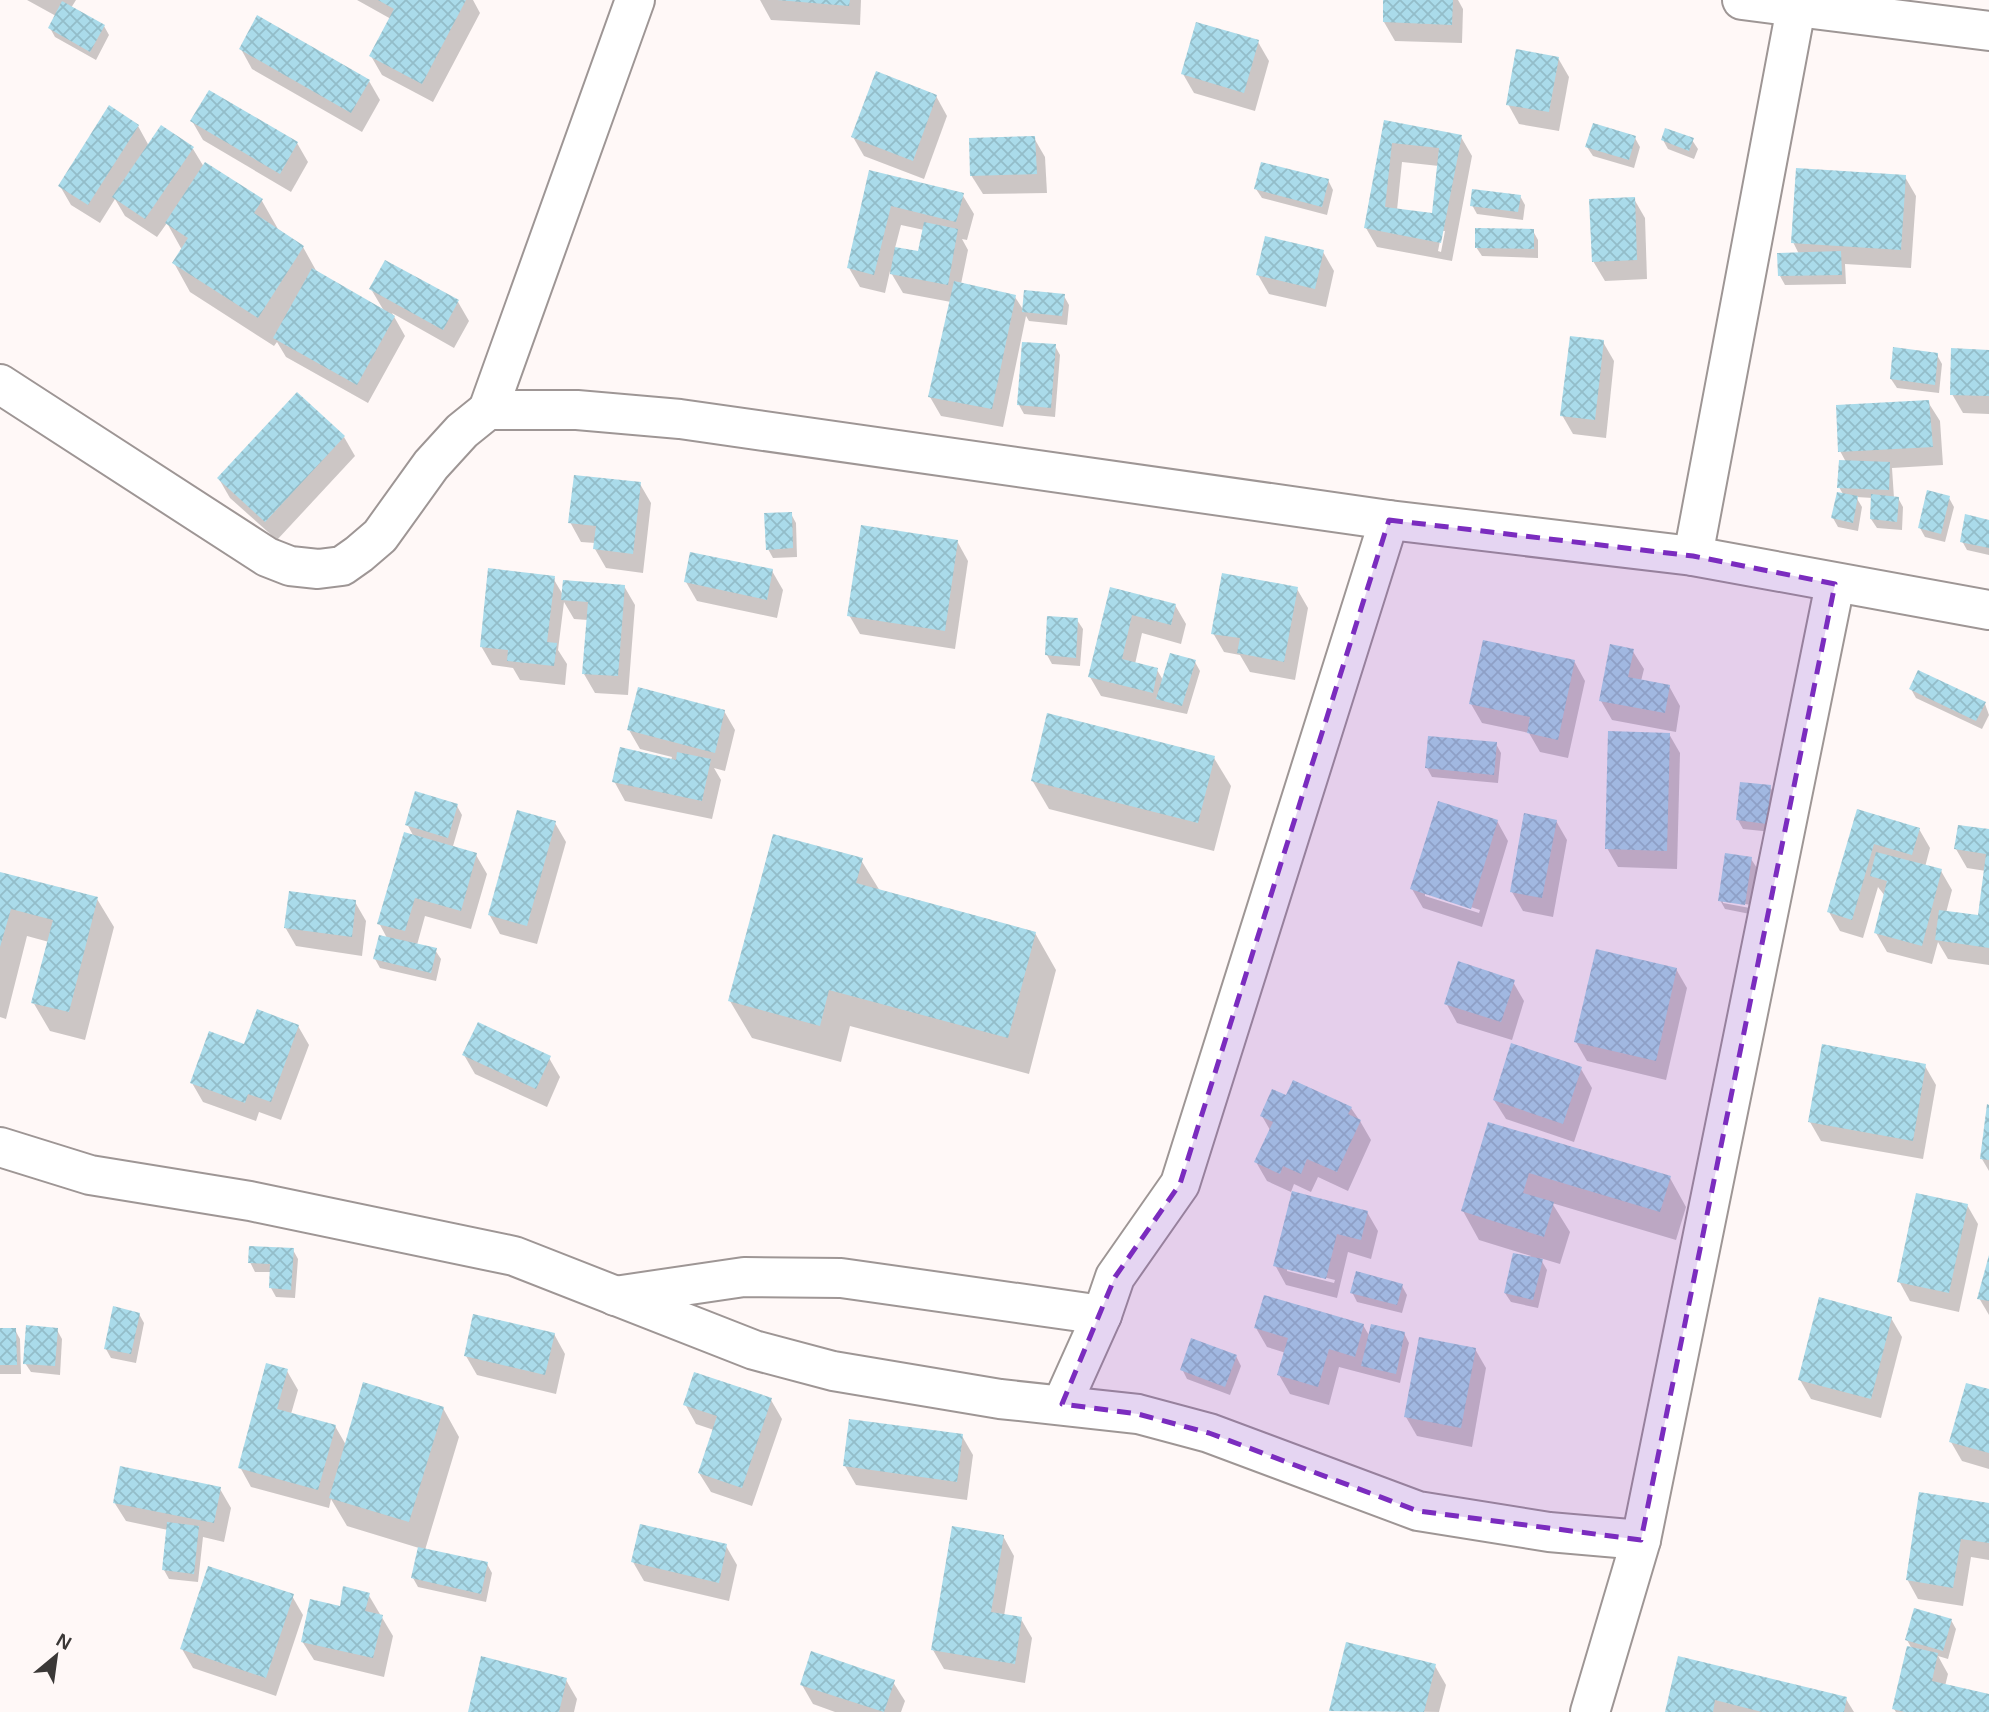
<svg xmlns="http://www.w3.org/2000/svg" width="1989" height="1712" viewBox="0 0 1989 1712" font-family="Helvetica,sans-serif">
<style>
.shadow{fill:#0003;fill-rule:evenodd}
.building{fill:url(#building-cross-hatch);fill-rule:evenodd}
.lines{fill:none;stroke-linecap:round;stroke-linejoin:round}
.minor-casing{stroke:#9e9695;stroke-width:42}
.minor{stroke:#fff;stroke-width:38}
.marked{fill:#7b2cbf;fill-opacity:0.2;stroke:#7b2cbf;stroke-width:5;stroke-dasharray:14 9;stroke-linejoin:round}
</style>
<defs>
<pattern id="building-cross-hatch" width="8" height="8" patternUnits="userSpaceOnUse" patternTransform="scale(1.75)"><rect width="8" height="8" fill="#aadbea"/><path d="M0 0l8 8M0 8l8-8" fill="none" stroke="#93bdc9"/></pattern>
</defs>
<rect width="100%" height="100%" fill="#fff8f7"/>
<!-- shadow -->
<g class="shadow">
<polygon points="27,0 76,0 71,8 104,26 109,35 96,60 55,37 50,28 56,16"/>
<polygon points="357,0 473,0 480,13 433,102 382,75 371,56 391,19"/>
<polygon points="760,0 861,0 860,25 771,20"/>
<polygon points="1385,0 1458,0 1463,9 1462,43 1395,41 1384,22"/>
<polygon points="1258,42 1269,61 1255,111 1194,93 1183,74"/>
<polygon points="241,49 369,81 380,100 362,132 252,69"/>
<polygon points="1558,58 1569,77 1559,131 1519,124 1508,104"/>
<polygon points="936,96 947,116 924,179 864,156 853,137"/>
<polygon points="192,121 297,143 308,162 291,192 203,140"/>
<path d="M1386 122 1461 137 1472 156 1452 261 1377 247 1366 228ZM1402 162 1439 166 1434 214 1397 210ZM1442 231H1445L1441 252 1438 251Z"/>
<polygon points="138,126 149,146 193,149 204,167 262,201 278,229 303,247 318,274 384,311 371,289 458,302 469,321 454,348 392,313 405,336 368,403 286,357 277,342 274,346 190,292 174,263 182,250 167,223 157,237 125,216 115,199 100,223 71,205 60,186"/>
<polygon points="1034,138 1045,157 1047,193 983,194 971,175"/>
<polygon points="1635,138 1640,147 1634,168 1593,156 1587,147"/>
<polygon points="1663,140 1692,140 1698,149 1694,159 1668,149"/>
<path d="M871 172 962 194 974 214 967 240 962 239 968 250 961 284 1015 297 1024 311 1064 296 1069 305 1067 325 1029 321 1026 316 1003 427 941 416 930 397 951 302 903 293 890 271 885 293 860 287 849 268ZM901 225 924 230 920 253 895 248Z"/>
<polygon points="1905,177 1916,196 1911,268 1845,264 1846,284 1785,285 1780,276 1799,254 1793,242"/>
<polygon points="1328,180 1333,190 1327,215 1262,198 1256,189"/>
<polygon points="1520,196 1525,205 1523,220 1477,214 1472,205"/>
<polygon points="1634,199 1645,218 1647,279 1605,281 1593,261"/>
<polygon points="1533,231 1538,240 1538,258 1482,256 1476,247"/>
<polygon points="1323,252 1334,271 1326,307 1269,294 1258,275"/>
<polygon points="1603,342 1614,361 1606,438 1573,434 1562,415"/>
<polygon points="1055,346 1060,355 1055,417 1024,414 1019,405"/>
<polygon points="1989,351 1989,414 1963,413 1952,394"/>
<polygon points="1937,355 1942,364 1939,393 1897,388 1891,379"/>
<polygon points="1928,402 1940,421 1943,465 1892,468 1894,498 1898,498 1903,507 1902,530 1877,528 1871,519 1873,498 1856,497 1862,507 1858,531 1838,527 1833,518 1844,496 1839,487 1846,462 1840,451"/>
<polygon points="344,437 355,456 277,540 230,498 219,479"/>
<polygon points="640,484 651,503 643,573 606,568 595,549 595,543 581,542 570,522"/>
<polygon points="1949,498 1954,507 1945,542 1925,537 1920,528"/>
<polygon points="791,514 796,523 797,557 773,558 768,549"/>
<polygon points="1989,522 1989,555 1967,550 1962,541"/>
<polygon points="957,541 968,561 955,649 860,634 849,615"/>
<polygon points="772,571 783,590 777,618 697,601 686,582"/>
<polygon points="553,578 563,595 624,586 635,605 628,695 595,693 584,674 588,620 574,619 564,602 558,650 567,664 565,685 520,680 513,668 492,665 481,646"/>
<polygon points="1111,589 1175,605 1186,624 1181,644 1142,633 1135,664 1157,670 1163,680 1195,662 1200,671 1187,714 1101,696 1090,677"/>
<polygon points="1297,589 1308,608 1295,680 1250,672 1240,655 1224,652 1213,633"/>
<polygon points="1077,620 1083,629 1080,666 1052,664 1047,655"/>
<polygon points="1632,650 1644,669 1641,681 1669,686 1680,706 1676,732 1612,720 1601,701"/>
<polygon points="1574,661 1585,681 1568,758 1540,752 1529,733 1482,723 1471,704"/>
<polygon points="1911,689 1985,704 1989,715 1982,729 1916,698"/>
<polygon points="724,711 735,730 725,771 714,768 721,780 712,819 625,801 614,781 671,760 672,757 640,749 629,730"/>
<polygon points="1669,734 1680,753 1677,869 1618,867 1607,848"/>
<polygon points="1496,744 1501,753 1498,783 1432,777 1427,768"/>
<polygon points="1214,758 1231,786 1214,851 1049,809 1032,780"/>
<polygon points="1770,787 1776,796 1772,832 1743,829 1738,820"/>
<polygon points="457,806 462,815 453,846 476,855 487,874 471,929 425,916 417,945 435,950 441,959 436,981 380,968 375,959 387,938 379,923 414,837 407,824"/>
<polygon points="1858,811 1919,829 1930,848 1925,867 1941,871 1952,890 1946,913 1980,917 1986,871 1967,868 1956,849 1989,831 1989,965 1948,959 1938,942 1932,964 1887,952 1876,933 1885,896 1878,887 1863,938 1840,931 1829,912"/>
<path d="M1497 821 1508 841 1482 927 1423 908 1412 889ZM1425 892 1480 910 1479 913 1425 896Z"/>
<polygon points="1556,821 1567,840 1553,917 1523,911 1512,892"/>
<polygon points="555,823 566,842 537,944 500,934 489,914"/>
<polygon points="1751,859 1757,868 1751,905 1723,900 1723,903 1750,908 1750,914 1725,909 1720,900"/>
<polygon points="861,860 880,891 1035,933 1056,970 1029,1074 850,1026 841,1062 752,1038 730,1001"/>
<polygon points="0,874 97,899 114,927 85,1040 50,1031 33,1002 49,942 27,936 6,1019 0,1017"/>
<polygon points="355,902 366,921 362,956 296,946 285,927"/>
<polygon points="1676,969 1687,988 1666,1080 1587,1061 1576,1042"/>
<polygon points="1513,982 1524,1001 1512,1040 1457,1023 1446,1003"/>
<polygon points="298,1026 309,1045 281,1120 259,1112 256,1121 203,1102 192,1083"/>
<polygon points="464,1055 549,1058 560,1077 547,1107 475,1074"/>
<polygon points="1925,1066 1936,1085 1923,1159 1821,1141 1810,1122"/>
<polygon points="1581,1069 1592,1088 1574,1142 1506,1119 1494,1100"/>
<polygon points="1287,1098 1351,1108 1360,1121 1371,1140 1348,1191 1318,1177 1311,1192 1294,1184 1291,1192 1267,1181 1256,1162 1270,1130 1262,1116"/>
<polygon points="1989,1105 1989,1171 1982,1159"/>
<polygon points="1489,1124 1670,1178 1686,1207 1676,1240 1552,1203 1570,1232 1560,1264 1540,1258 1547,1270 1538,1308 1511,1302 1505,1293 1531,1256 1479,1240 1463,1211"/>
<polygon points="1967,1205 1978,1224 1959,1312 1910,1301 1899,1281"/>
<path d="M1367 1212 1378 1231 1371 1259 1348 1252 1337 1298 1286 1285 1275 1265ZM1287 1268 1335 1280 1334 1283 1287 1271Z"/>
<polygon points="293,1250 298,1259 295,1298 276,1297 271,1288 272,1272 255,1272 250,1262"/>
<polygon points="1989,1258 1989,1315 1979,1298"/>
<polygon points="1402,1286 1407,1295 1402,1313 1357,1302 1352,1292"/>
<polygon points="139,1314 144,1323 136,1363 111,1358 106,1349"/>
<polygon points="1891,1318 1902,1337 1881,1418 1811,1399 1800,1380"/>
<polygon points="1363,1325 1370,1337 1404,1333 1409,1343 1400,1383 1339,1367 1329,1405 1290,1394 1279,1375 1286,1353 1267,1347 1256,1328"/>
<polygon points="0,1330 15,1330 20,1339 21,1374 0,1374"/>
<polygon points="57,1330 62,1339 60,1375 31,1372 25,1363"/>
<polygon points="554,1334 565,1354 556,1394 477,1375 466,1356"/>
<polygon points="1475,1349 1486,1368 1472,1447 1417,1436 1406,1417"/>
<polygon points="1236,1356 1241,1366 1230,1395 1187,1379 1182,1369"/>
<polygon points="287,1371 298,1390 291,1414 335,1426 346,1445 443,1408 459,1437 425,1550 487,1564 492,1573 486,1602 418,1587 413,1578 419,1548 347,1526 331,1499 329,1508 251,1487 240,1467"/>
<polygon points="1989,1391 1989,1469 1962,1461 1951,1442"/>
<polygon points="771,1400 782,1419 752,1506 711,1492 699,1473 714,1430 696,1424 685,1404"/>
<polygon points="962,1436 973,1455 967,1500 856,1485 845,1466"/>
<polygon points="220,1489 231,1508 224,1542 203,1537 198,1582 169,1579 164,1570 168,1530 126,1521 114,1502"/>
<polygon points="1989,1505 1989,1560 1971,1557 1963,1606 1918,1599 1907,1579"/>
<polygon points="1003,1536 1014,1556 1004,1616 1021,1619 1032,1638 1025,1683 944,1669 933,1650"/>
<polygon points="726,1546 737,1565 729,1601 644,1581 633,1562"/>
<polygon points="368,1594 393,1636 384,1677 314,1660 302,1641 341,1608"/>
<polygon points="292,1596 303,1615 276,1696 193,1668 182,1649"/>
<polygon points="1951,1620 1956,1629 1948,1659 1938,1656 1948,1674 1945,1686 1989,1696 1989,1712 1896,1712 1894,1709 1912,1649 1907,1640"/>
<polygon points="1679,1658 1846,1699 1854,1712 1667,1712"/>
<polygon points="1435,1666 1446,1685 1439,1712 1331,1710"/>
<polygon points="566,1680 577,1699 574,1712 469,1712"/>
<polygon points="893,1682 905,1701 901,1712 835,1712 813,1704 802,1685"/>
</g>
<!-- building -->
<g class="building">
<polygon points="378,0 466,0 422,84 369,56 394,9"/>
<polygon points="777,0 850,0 849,6"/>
<polygon points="1383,0 1453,0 1452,25 1383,22"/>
<polygon points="62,1 105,25 90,52 48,28"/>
<polygon points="257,15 370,80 351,113 239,49"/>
<polygon points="1196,22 1259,40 1244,93 1181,74"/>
<polygon points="1516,49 1559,57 1549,112 1506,105"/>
<polygon points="876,71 937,95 913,161 851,137"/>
<polygon points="209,90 298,142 280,174 190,121"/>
<polygon points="109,105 139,125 88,205 58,186"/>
<path d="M1384 120 1462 135 1441 243 1364 228ZM1392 143 1439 148 1432 213 1385 207Z"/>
<polygon points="1593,123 1636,136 1629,160 1585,147"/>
<polygon points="161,125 194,147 145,219 112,197"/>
<polygon points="1665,128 1694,138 1689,151 1661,140"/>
<polygon points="1035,136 1037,174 970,176 969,138"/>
<polygon points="205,162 263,199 254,213 304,246 258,318 172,263 188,238 165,223"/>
<polygon points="1261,162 1329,179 1322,207 1254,189"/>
<polygon points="1796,168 1906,175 1901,250 1791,243"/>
<polygon points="869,170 964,193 956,222 891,206 874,275 847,268"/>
<polygon points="1472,189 1521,195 1518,212 1470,206"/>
<polygon points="1635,197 1637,260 1592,262 1589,199"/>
<polygon points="924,222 958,229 948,285 890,274 895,247 918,251"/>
<polygon points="1475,228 1534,229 1534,249 1475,248"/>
<polygon points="1265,236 1324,250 1315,289 1256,275"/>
<polygon points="1841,251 1842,275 1778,276 1777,253"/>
<polygon points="385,260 459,300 443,330 369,289"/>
<polygon points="312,268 395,316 357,385 273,338"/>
<polygon points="954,281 1016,295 992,409 928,397"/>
<polygon points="1024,290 1065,294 1062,316 1022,312"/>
<polygon points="1570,336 1604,340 1595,420 1560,416"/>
<polygon points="1022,342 1056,344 1051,408 1017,405"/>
<polygon points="1893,347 1938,353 1935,385 1890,379"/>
<polygon points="1951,348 1989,350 1989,396 1950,395"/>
<polygon points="297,392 345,436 265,522 217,478"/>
<polygon points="1929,400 1933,447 1838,452 1836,405"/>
<polygon points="1839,460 1890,462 1889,490 1837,488"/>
<polygon points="574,475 641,482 633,554 593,549 596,526 568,523"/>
<polygon points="1927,490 1950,496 1941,534 1918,528"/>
<polygon points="1837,492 1858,496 1853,523 1831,518"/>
<polygon points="1871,494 1899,497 1897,522 1870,519"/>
<polygon points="792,512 793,548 766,550 764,513"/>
<polygon points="1965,514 1989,520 1989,548 1960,542"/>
<polygon points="861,525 958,540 945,631 847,616"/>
<polygon points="690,552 773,569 767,600 684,582"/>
<polygon points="488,568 555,576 547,642 557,643 554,666 507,661 508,650 480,647"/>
<polygon points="1222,573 1298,587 1284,662 1237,653 1240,638 1211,634"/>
<polygon points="563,580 625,585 618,676 582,674 588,602 561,600"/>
<polygon points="1110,587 1176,604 1171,625 1132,615 1122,659 1158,668 1153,693 1088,677"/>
<polygon points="1047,616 1078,618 1076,658 1045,655"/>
<polygon points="1483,640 1575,660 1558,740 1527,733 1530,717 1469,704"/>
<polygon points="1610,644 1634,649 1628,677 1670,685 1665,713 1599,701"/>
<polygon points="1170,653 1196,660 1182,706 1156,699"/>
<polygon points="1918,670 1986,702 1976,721 1909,689"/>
<polygon points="638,687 725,710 715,753 627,730"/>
<polygon points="1047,713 1215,756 1198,823 1031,781"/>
<polygon points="1608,731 1670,733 1667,851 1605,849"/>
<polygon points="1428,736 1497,742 1494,775 1425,768"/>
<polygon points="620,747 676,760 677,752 711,759 702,801 612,782"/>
<polygon points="1740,782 1771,785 1767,824 1736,820"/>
<polygon points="415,791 458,804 448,838 405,825"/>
<polygon points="1438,801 1498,820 1471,909 1410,889"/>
<polygon points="1857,809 1920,828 1912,855 1874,844 1852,920 1827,912"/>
<polygon points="517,810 556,821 527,926 488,915"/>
<polygon points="1524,813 1557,820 1542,898 1510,892"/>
<polygon points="1958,825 1989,829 1989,948 1935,940 1939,910 1978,915 1986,854 1954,849"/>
<polygon points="404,832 477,853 461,911 415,898 405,931 377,924"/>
<polygon points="773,834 863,858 856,883 1036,932 1008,1038 829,990 820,1026 728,1001"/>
<polygon points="1876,852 1942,869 1922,946 1874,933 1887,881 1870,876"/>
<polygon points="1725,853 1752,857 1745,905 1718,901"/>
<polygon points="0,872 98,897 69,1012 31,1003 53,920 11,909 0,947"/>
<polygon points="289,891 356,900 352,937 284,928"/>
<polygon points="379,935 437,948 431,973 373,959"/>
<polygon points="1596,949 1677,968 1656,1061 1574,1042"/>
<polygon points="1458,961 1515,980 1501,1022 1444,1004"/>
<polygon points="257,1009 299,1025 271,1102 248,1094 245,1103 190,1083 209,1031 244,1044"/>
<polygon points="478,1022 551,1056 536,1089 462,1055"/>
<polygon points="1511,1043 1582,1067 1563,1124 1493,1100"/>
<polygon points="1822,1044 1926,1064 1913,1141 1808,1122"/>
<polygon points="1293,1080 1352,1107 1348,1114 1361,1120 1337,1172 1307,1159 1301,1174 1283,1166 1280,1174 1254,1162 1273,1122 1260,1116 1272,1089 1286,1095"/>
<polygon points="1987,1104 1989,1105 1989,1160 1980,1159"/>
<polygon points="1488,1122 1671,1176 1660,1212 1529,1173 1523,1193 1554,1202 1544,1237 1461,1211"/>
<polygon points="1292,1191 1368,1211 1361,1240 1337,1234 1326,1279 1273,1266"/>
<polygon points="1916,1193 1968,1204 1949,1293 1897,1282"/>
<polygon points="249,1246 294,1248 291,1290 269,1288 270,1264 248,1263"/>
<polygon points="1513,1253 1543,1259 1533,1300 1504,1293"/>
<polygon points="1989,1255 1989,1301 1977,1299"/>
<polygon points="1356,1271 1403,1284 1397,1305 1350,1293"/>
<polygon points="1264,1295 1364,1324 1355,1357 1329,1349 1318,1387 1277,1375 1288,1338 1254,1328"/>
<polygon points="1819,1297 1892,1317 1871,1399 1798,1380"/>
<polygon points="113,1306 140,1313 131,1354 104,1349"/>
<polygon points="473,1314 555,1333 545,1375 464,1356"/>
<polygon points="1371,1324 1405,1332 1396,1374 1361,1366"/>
<polygon points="26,1325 58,1328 55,1366 23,1364"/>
<polygon points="0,1328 16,1328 17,1365 0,1365"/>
<polygon points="1419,1337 1476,1348 1461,1428 1404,1417"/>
<polygon points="1191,1338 1237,1355 1225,1387 1180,1370"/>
<polygon points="266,1363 288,1369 277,1409 336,1425 318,1490 238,1468"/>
<polygon points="694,1372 772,1398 742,1488 698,1473 717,1416 683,1405"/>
<polygon points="363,1382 444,1407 409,1522 329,1498"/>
<polygon points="1966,1383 1989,1389 1989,1453 1949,1442"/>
<polygon points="849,1419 963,1434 957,1482 843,1466"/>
<polygon points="120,1466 221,1487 214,1523 113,1503"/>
<polygon points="1919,1492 1989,1503 1989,1543 1961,1539 1953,1588 1906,1580"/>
<polygon points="167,1522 199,1526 194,1574 162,1570"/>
<polygon points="640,1524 727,1544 719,1583 631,1562"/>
<polygon points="952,1526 1004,1535 991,1612 1022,1617 1015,1664 931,1650"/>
<polygon points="418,1547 488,1562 481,1594 411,1578"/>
<polygon points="208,1566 294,1594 266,1678 180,1649"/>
<polygon points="343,1586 370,1593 365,1611 383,1615 373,1658 301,1642 310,1599 340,1606"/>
<polygon points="1914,1608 1952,1619 1943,1651 1905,1640"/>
<polygon points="1346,1642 1436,1664 1424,1712 1329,1711"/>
<polygon points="1907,1646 1938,1653 1932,1681 1989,1694 1989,1712 1905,1712 1892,1709"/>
<polygon points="811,1651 895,1680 884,1712 800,1685"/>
<polygon points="481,1656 567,1678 559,1712 468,1712"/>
<polygon points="1678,1656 1847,1697 1844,1712 1762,1712 1715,1700 1713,1712 1665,1712"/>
</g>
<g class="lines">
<!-- minor casing -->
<g class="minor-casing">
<g id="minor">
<polyline points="1742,0 1989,31"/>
<polyline points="0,384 267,557 290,566 318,569 342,566 359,554 380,536 431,465 462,431 488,410 577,410 680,419 1389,520 1693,556 1989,610"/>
<polyline points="488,410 635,0"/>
<polyline points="1693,556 1796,8"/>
<polyline points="0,1147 90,1175 250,1201 514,1256 754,1350 833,1371 1000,1399 1138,1414 1209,1433 1418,1511 1549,1532 1641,1540"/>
<polyline points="615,1296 744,1277 841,1278 1102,1315"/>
<polyline points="1062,1404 1102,1315 1115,1277 1180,1184 1389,520"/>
<polyline points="1590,1712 1641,1540 1835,584"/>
</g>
</g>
<!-- minor -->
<use href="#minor" class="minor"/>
</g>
<!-- marked area -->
<path class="marked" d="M1389 520 1693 556 1835 584 1641 1540 1418 1511 1209 1433 1138 1414 1062 1404 1115 1277 1180 1184Z"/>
<!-- north arrow -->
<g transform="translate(56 1656) rotate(29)" stroke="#fff8f7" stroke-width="5" paint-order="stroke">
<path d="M0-5L12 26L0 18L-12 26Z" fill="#3b3837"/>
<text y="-10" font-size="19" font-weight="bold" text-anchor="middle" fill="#3b3837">N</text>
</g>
</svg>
